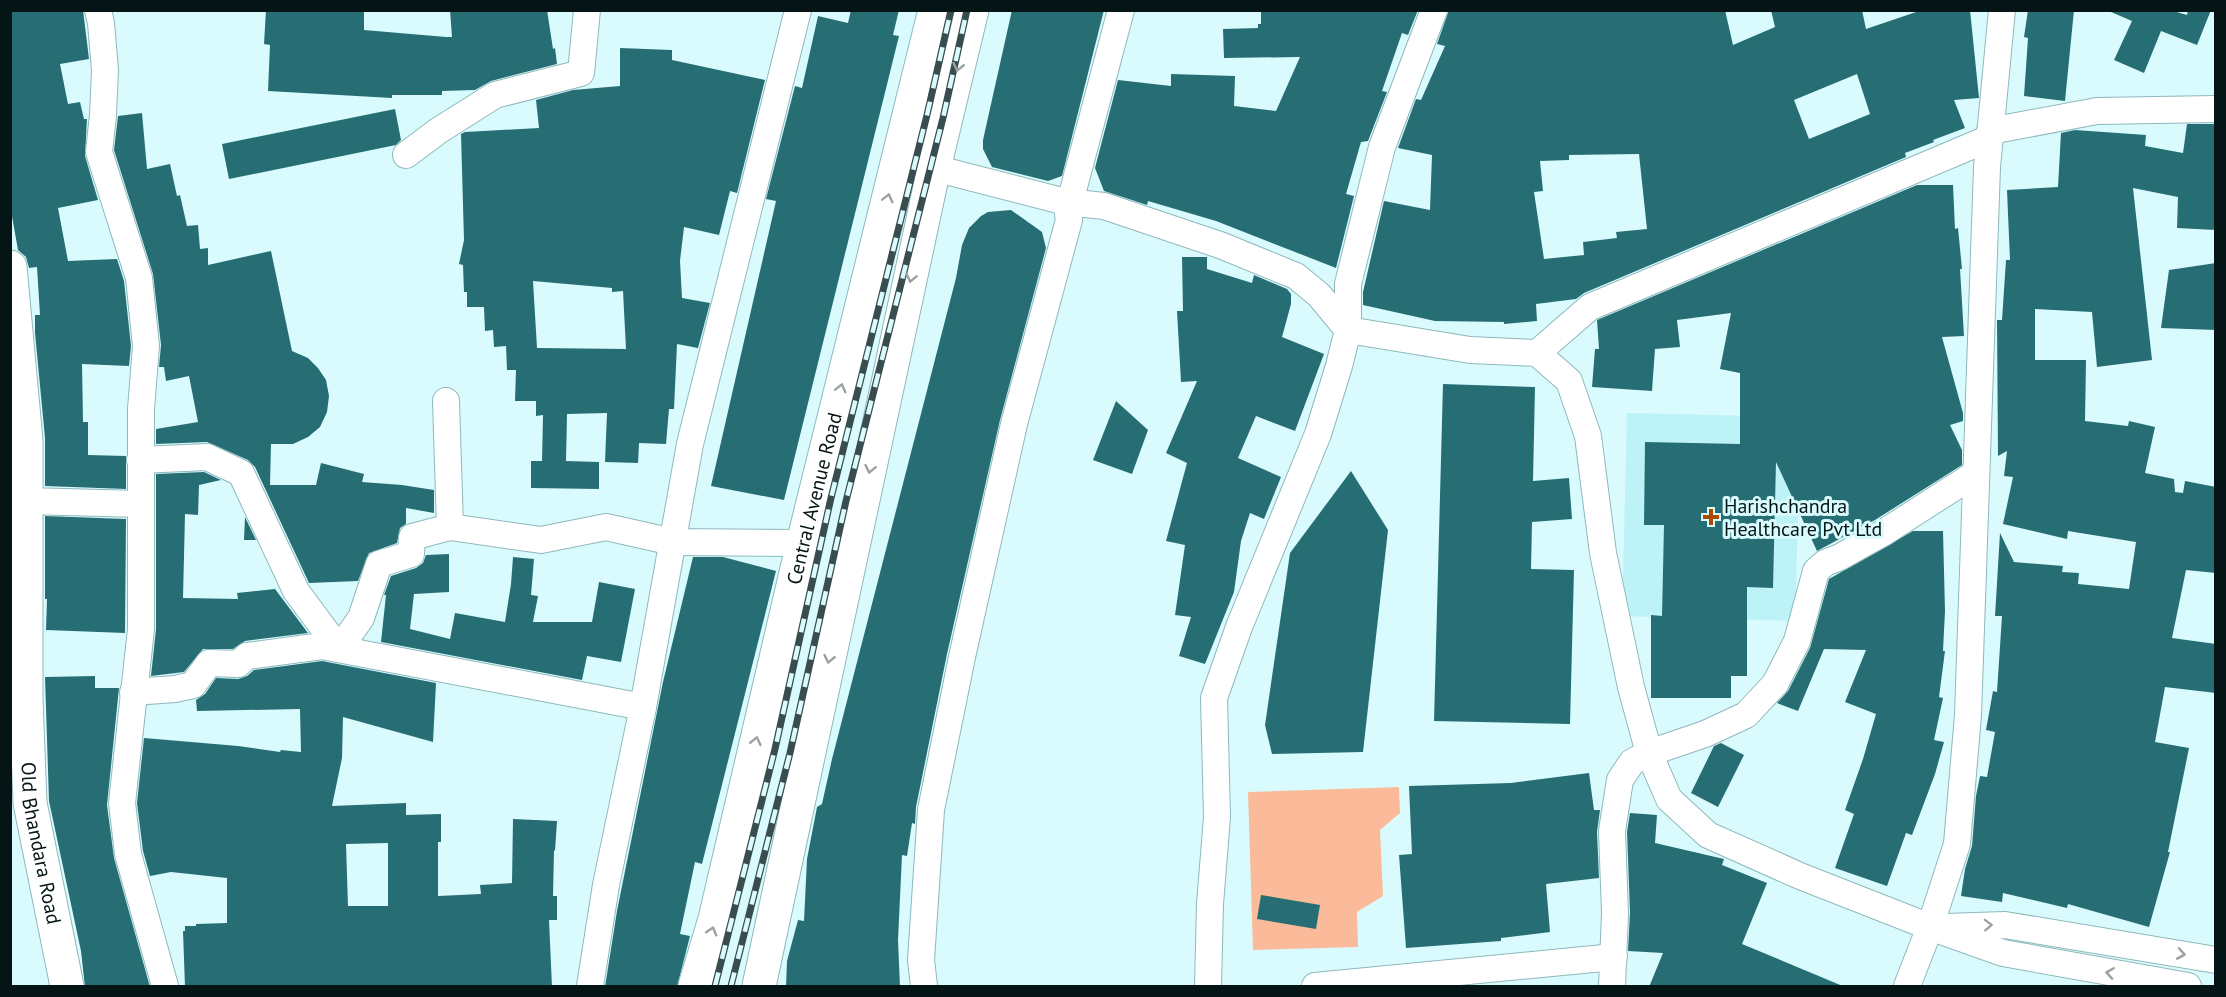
<svg xmlns="http://www.w3.org/2000/svg" width="2226" height="997" viewBox="0 0 2226 997" font-family="'PT Sans',sans-serif">
<style>
.built{fill:#bdf2f7}
.green{fill:#fbbb9a}
.building{fill:#266e74;fill-rule:evenodd}
.lines{fill:none;stroke-linecap:round;stroke-linejoin:round}
.street-casing{stroke:#8fb8bc;stroke-width:28}
.primary-casing{stroke:#8fb8bc;stroke-width:35}
.highway-casing{stroke:#8fb8bc;stroke-width:35}
.street{stroke:#fff;stroke-width:26}
.primary{stroke:#fff;stroke-width:33}
.highway{stroke:#fff;stroke-width:33}
.rail-casing{stroke:#394d4e;stroke-width:7}
.rail{stroke:#d9fbfe;stroke-width:4.5;stroke-dasharray:14;stroke-linecap:butt}
.oneway{stroke:#9ba1a1}
.poi-dot{fill:#aa4b00;stroke:#d9fbfe;stroke-width:2}
.labels{text-anchor:middle;dominant-baseline:central;stroke-width:6;stroke-linejoin:round;paint-order:stroke}
.street-label{font-size:20px;fill:#051415;stroke:#d9fbfe}
.poi-label{font-size:20px;fill:#051415;stroke:#d9fbfe;text-anchor:start}
</style>
<rect width="100%" height="100%" fill="#d9fbfe"/>
<!-- built -->
<polygon class="built" points="1627,413 1801,417 1795,621 1622,616"/>
<!-- green -->
<polygon class="green" points="1399,787 1400,813 1380,830 1383,896 1357,912 1358,947 1253,950 1248,792"/>
<!-- building -->
<g class="building">
<polygon points="10,10 83,10 89,59 60,64 68,104 80,102 84,119 87,119 85,156 98,200 58,208 68,261 117,259 124,281 131,346 129,366 82,364 83,422 88,422 88,455 126,456 126,489 45,486 45,438 35,333 35,315 40,315 37,267 29,268 26,257 18,250 10,205"/>
<polygon points="266,10 364,10 364,30 446,37 452,37 450,10 547,10 553,49 555,48 557,64 491,81 475,90 442,91 442,95 392,95 392,98 268,91 270,45 264,44"/>
<polygon points="851,10 899,10 893,35 899,36 784,500 711,486 776,201 766,199 795,86 802,88 818,16 848,23"/>
<polygon points="1012,10 1104,10 1062,176 1048,181 992,167 983,149 983,140"/>
<polygon points="1261,10 1418,10 1408,35 1402,33 1382,91 1387,92 1368,141 1361,142 1346,194 1354,196 1336,268 1216,221 1148,201 1147,205 1104,191 1095,168 1118,80 1171,86 1171,74 1235,76 1234,106 1276,111 1300,57 1224,58 1223,29 1258,28 1258,24 1261,24"/>
<path d="M1449 10H1725L1733 45 1775 27 1771 10H1862L1866 29 1922 10H1970L1979 98 1954 100 1965 128 1933 140 1934 142 1905 153 1906 157 1584 293 1576 299 1536 304 1537 321 1504 324V322L1435 321 1363 305V292L1384 201 1430 210 1432 155 1398 148 1416 99 1421 100 1445 46 1437 44ZM1857 74 1870 114 1809 139 1794 100ZM1639 154 1647 229 1616 232 1617 238 1583 242 1584 255 1544 259 1534 192 1543 191 1540 161 1569 160V155Z"/>
<polygon points="2028,10 2074,10 2065,101 2024,96 2028,38 2024,37"/>
<polygon points="2111,10 2170,10 2187,15 2188,10 2211,10 2197,45 2161,31 2144,73 2114,60 2132,21 2111,12"/>
<path d="M620 48 672 50V60L765 80 737 193 730 191 719 235 684 227 680 261 682 298 710 303 698 348 677 344 674 409H669L666 444 639 443 638 463 605 462 607 413 567 414 566 461 599 462V489L531 488V461H542L543 415 536 416V401H515L516 370H507L506 346 494 347 493 330 485 331 484 307H467V292H464L463 265 459 264 464 240 461 134 465 132 539 128 536 100 573 90 620 86ZM533 281 612 288V292L623 291 626 349 537 348Z"/>
<polygon points="395,109 401,140 396,145 229,179 222,144"/>
<polygon points="142,113 147,169 170,164 177,196 180,195 187,226 198,225 200,249 208,248 208,265 271,251 292,351 308,358 318,368 326,380 329,396 327,412 320,427 308,437 293,444 271,444 270,485 316,485 321,463 364,474 362,482 402,485 434,490 434,513 406,508 406,524 400,528 397,543 369,553 358,581 309,583 255,467 248,460 207,442 156,444 156,429 198,422 189,376 166,381 164,367 159,367 161,345 153,274 114,150 118,116"/>
<polygon points="2187,124 2216,124 2216,230 2177,228 2178,197 2133,188 2152,360 2097,367 2092,312 2035,309 2035,360 2086,360 2085,421 2128,426 2129,421 2155,427 2145,473 2174,479 2175,492 2183,493 2185,481 2216,487 2216,573 2186,570 2172,638 2216,644 2216,693 2165,687 2155,742 2189,748 2168,852 2170,852 2149,927 2068,904 2067,908 2003,893 2002,902 1961,896 1965,869 1972,846 1976,796 1980,776 1987,777 1995,732 1986,730 1993,691 1997,692 2002,616 1995,616 2000,533 2014,562 2063,566 2062,572 2079,573 2078,584 2129,589 2136,542 2068,531 2067,539 2003,524 2013,477 2004,476 2007,451 1998,456 1997,320 2002,320 2006,260 2010,260 2007,190 2058,187 2061,133 2075,130 2146,135 2145,146 2183,153"/>
<polygon points="1917,185 1953,185 1955,229 1958,228 1962,269 1960,269 1964,336 1942,337 1963,413 1963,421 1950,425 1962,450 1962,465 1875,520 1817,551 1776,462 1773,588 1747,587 1747,676 1731,676 1731,698 1651,698 1651,615 1662,616 1664,525 1644,525 1645,442 1740,444 1740,373 1720,369 1731,313 1677,320 1680,347 1655,349 1652,391 1592,387 1595,349 1599,349 1597,320"/>
<polygon points="1011,210 1042,232 1046,248 1000,420 947,654 916,807 915,824 912,823 907,856 902,855 898,940 900,987 786,987 787,961 798,920 804,921 807,859 817,807 822,804 832,759 956,278 962,245 969,228 981,216 988,212"/>
<polygon points="1182,257 1207,257 1207,269 1252,283 1254,275 1287,289 1291,294 1291,304 1282,337 1324,354 1295,431 1256,416 1238,458 1281,477 1264,519 1250,513 1241,541 1234,592 1205,664 1179,656 1191,617 1175,615 1185,545 1166,541 1187,463 1166,453 1197,381 1181,382 1177,311 1183,311"/>
<polygon points="2216,263 2216,330 2161,328 2169,270"/>
<polygon points="1443,384 1535,387 1533,481 1569,478 1572,519 1532,522 1531,569 1574,570 1570,724 1434,721"/>
<polygon points="1116,401 1148,430 1132,474 1093,460"/>
<polygon points="1351,471 1388,530 1363,752 1272,754 1265,725 1290,553"/>
<polygon points="204,472 221,480 199,485 198,515 185,514 183,598 238,599 237,593 275,589 308,633 245,641 233,649 203,649 184,672 151,676 156,629 156,474"/>
<polygon points="45,516 126,519 125,633 46,630 47,599 45,599"/>
<polygon points="245,517 256,540 244,540"/>
<polygon points="1913,531 1943,531 1945,611 1943,651 1945,651 1939,697 1943,698 1934,740 1944,742 1935,774 1912,835 1906,833 1887,886 1835,868 1854,814 1845,810 1863,759 1876,714 1845,702 1866,650 1824,649 1798,711 1777,703 1788,691 1810,648 1829,579"/>
<polygon points="449,554 449,592 414,594 410,629 450,639 455,613 505,622 511,584 513,557 534,559 531,595 538,596 533,622 592,622 599,582 635,589 621,662 587,656 582,680 381,642 386,595 384,595 391,576 416,568 423,563 426,555"/>
<polygon points="693,557 723,557 776,571 702,864 695,862 680,934 690,936 677,987 605,987 617,911 663,682"/>
<path d="M322 661 436 683 433 742 343 717 342 758 332 806 406 803V815L441 814V842H438V896L481 894 480 885 512 883 513 819 557 821 555 851 554 850 553 896H557V920H549L552 987H256V985L185 987 183 931H185V926H196V924L227 923V878L171 872 150 876 143 851 137 803 144 738 238 746 280 752 281 750 301 752 300 709 197 711 196 700 205 694 216 678 238 679 247 676 254 670ZM388 843V906H348L346 844Z"/>
<polygon points="95,676 95,688 119,688 107,805 114,858 150,987 85,987 81,951 49,801 45,677"/>
<polygon points="1721,743 1744,755 1718,807 1691,793 1714,746"/>
<polygon points="1589,773 1594,810 1600,810 1597,832 1599,878 1546,884 1550,932 1501,938 1501,941 1406,948 1399,855 1412,854 1409,786 1511,783"/>
<polygon points="1630,813 1657,815 1655,843 1724,859 1722,865 1767,883 1742,944 1845,987 1649,987 1663,953 1628,951 1630,912 1627,832"/>
<polygon points="1261,895 1320,905 1316,929 1257,919"/>
</g>
<g class="lines">
<!-- street casing -->
<g class="street-casing">
<g id="street">
<polyline points="98,10 101,23 105,70 103,115 99,152 139,278 146,346 141,409 141,629 122,803 128,854 165,986"/>
<polyline points="1990,131 2097,111 2216,109"/>
<polyline points="406,155 438,131 495,95 581,73 587,10"/>
<polyline points="1066,202 1104,206 1220,245 1296,276 1319,295 1348,330 1470,350 1537,353 1569,381 1588,436 1603,553 1631,687 1649,753 1669,799 1708,835 1800,876 1930,927 2003,953 2188,986"/>
<polyline points="1070,202 1121,10"/>
<polyline points="1537,353 1590,307 1990,138"/>
<polyline points="446,401 450,527 541,540 606,527 673,542 803,543"/>
<polyline points="140,460 207,457 241,473 296,591 339,649 361,618 379,564 411,554 412,537 450,527"/>
<polyline points="26,501 140,504"/>
<polyline points="133,692 175,689 193,685 209,663 238,664 247,656 322,646 643,707"/>
<polyline points="1945,927 2005,925 2216,960"/>
<polyline points="590,986 606,885 643,707 690,444 798,10"/>
<polyline points="924,986 921,960 931,810 962,657 1014,424 1069,220 1066,202 934,168"/>
<polyline points="1208,986 1210,904 1217,817 1214,698 1239,627 1318,434 1339,366 1348,330 1348,284 1382,147 1434,10"/>
<polyline points="1315,986 1614,957"/>
<polyline points="1612,986 1615,913 1612,831 1620,780 1632,762 1649,753 1705,734 1746,715 1775,684 1797,641 1816,571 1825,563 1840,557 1883,533 1975,474"/>
<polyline points="1907,986 1930,927 1957,844 1968,715 1987,167 2002,10"/>
</g>
</g>
<!-- primary casing -->
<g class="primary-casing">
<g id="primary">
<path id="s1" d="M695 986 715 919 803 543 935 10"/>
<polyline points="759,986 934,168 972,10"/>
</g>
</g>
<!-- highway casing -->
<g class="highway-casing">
<g id="highway">
<path id="s2" d="M10 267 26 440V699L30 803 67 986"/>
</g>
</g>
<!-- street -->
<use href="#street" class="street"/>
<!-- primary -->
<use href="#primary" class="primary"/>
<!-- highway -->
<use href="#highway" class="highway"/>
<!-- rail casing -->
<g class="rail-casing">
<g id="rail">
<polyline points="715,986 775,749 831,498 927,115 951,10"/>
<polyline points="731,986 790,753 846,501 943,118 967,10"/>
</g>
</g>
<!-- rail -->
<use href="#rail" class="rail"/>
</g>
<!-- one-way arrows -->
<defs><path id="oneway-chevron" d="M-2-3.5L2.5 0L-2 3.5" fill="none" stroke-width="1.6" stroke-linecap="round" stroke-linejoin="round" transform="scale(1.5)"/></defs>
<g class="oneway">
<use href="#oneway-chevron" transform="translate(958 67) rotate(103)"/>
<use href="#oneway-chevron" transform="translate(888 198) rotate(-76)"/>
<use href="#oneway-chevron" transform="translate(911 278) rotate(102)"/>
<use href="#oneway-chevron" transform="translate(841 388) rotate(-76)"/>
<use href="#oneway-chevron" transform="translate(870 469) rotate(102)"/>
<use href="#oneway-chevron" transform="translate(829 659) rotate(102)"/>
<use href="#oneway-chevron" transform="translate(756 741) rotate(-77)"/>
<use href="#oneway-chevron" transform="translate(1988 925) rotate(-2)"/>
<use href="#oneway-chevron" transform="translate(712 931) rotate(-73)"/>
<use href="#oneway-chevron" transform="translate(2181 954) rotate(10)"/>
<use href="#oneway-chevron" transform="translate(2110 973) rotate(-171)"/>
</g>
<!-- markers -->
<path class="poi-dot" d="M1708 508h6v6h6v6h-6v6h-6v-6h-6v-6h6z"/>
<g class="labels">
<!-- street labels -->
<g class="street-label">
<text stroke="none"><textPath href="#s1" startOffset="502">Central Avenue Road</textPath></text>
<text stroke="none"><textPath href="#s2" startOffset="578">Old Bhandara Road</textPath></text>
</g>
<!-- poi labels -->
<g class="poi-label">
<text x="1724" y="506">Harishchandra<tspan x="1724" dy="23">Healthcare Pvt Ltd</tspan></text>
</g>
</g>
<!-- border -->
<rect width="2226" height="997" fill="none" stroke="#051415" stroke-width="24"/>
</svg>
